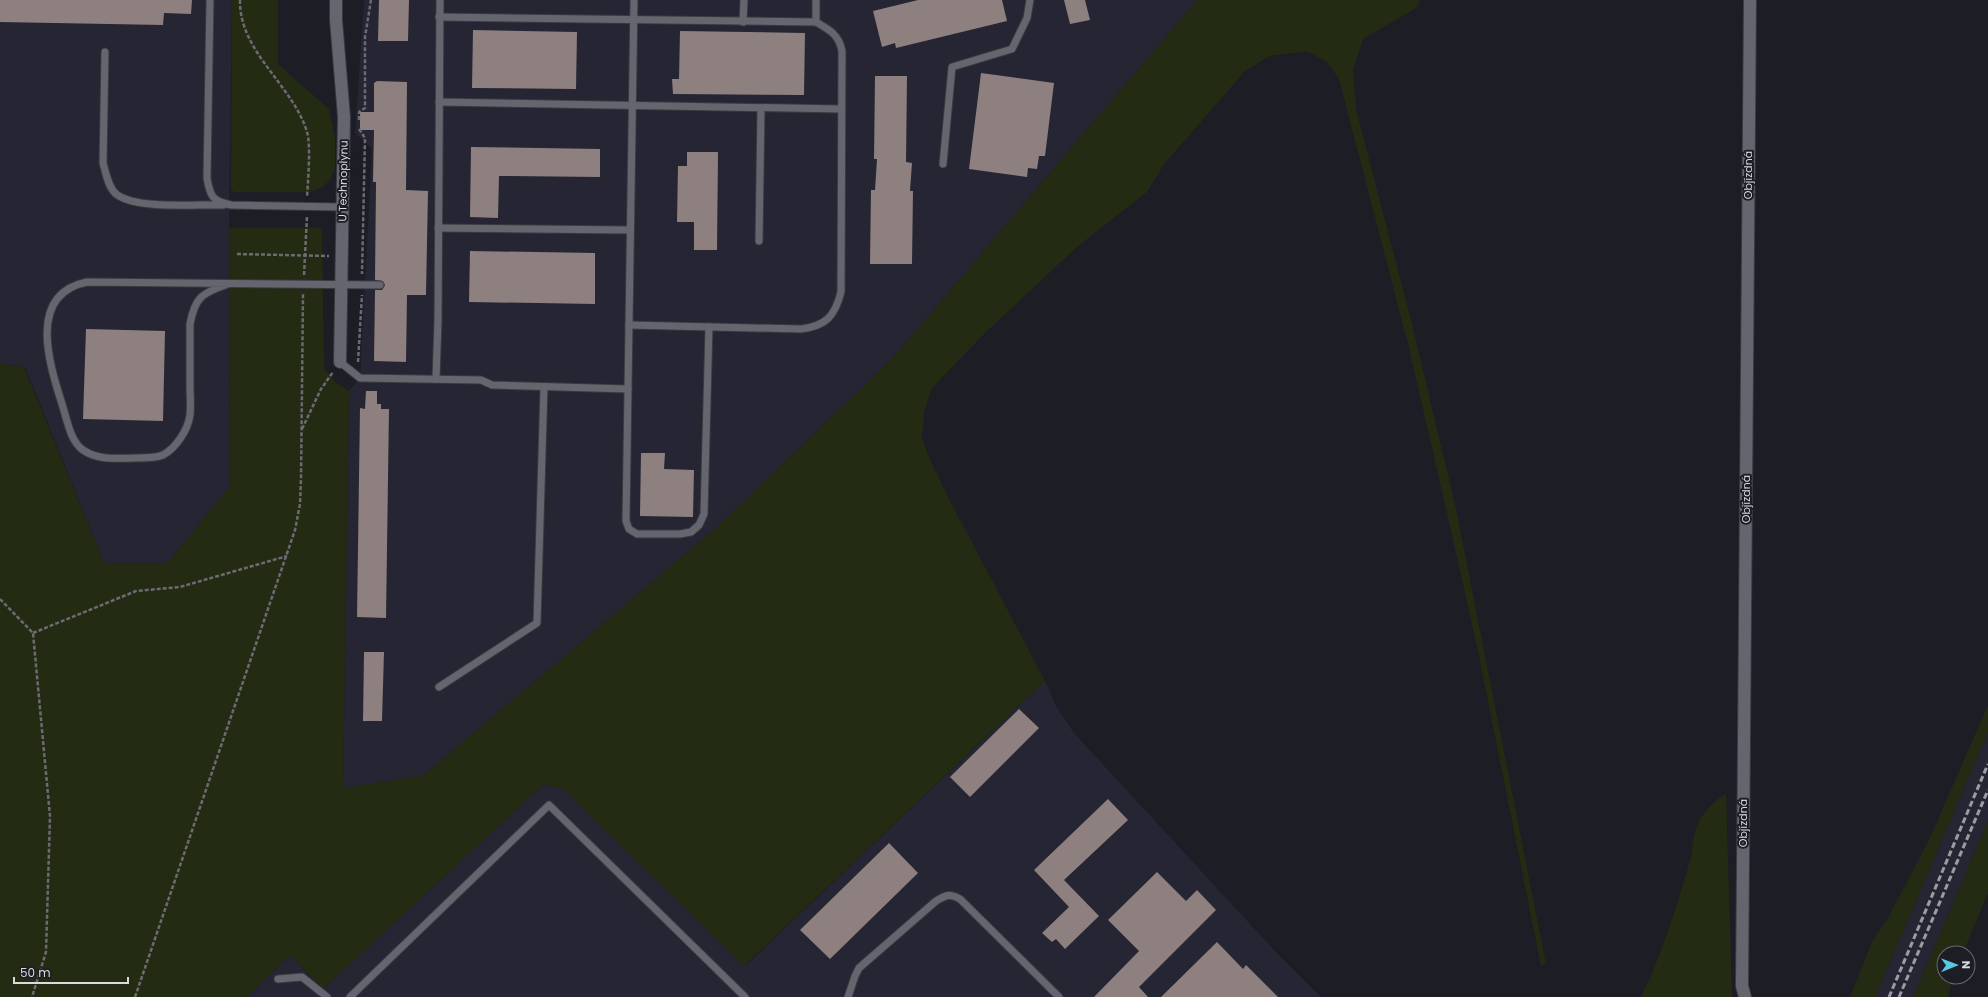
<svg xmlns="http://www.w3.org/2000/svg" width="1988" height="997" viewBox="0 0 1988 997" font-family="Poppins,sans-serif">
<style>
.built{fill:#252533}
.green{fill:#242b13}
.building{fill:#8d807f}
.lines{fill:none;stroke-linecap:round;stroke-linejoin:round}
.lane-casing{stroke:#3a3a40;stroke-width:9}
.street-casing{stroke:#3a3a40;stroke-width:14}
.path{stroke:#6b6b73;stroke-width:2.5;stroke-dasharray:4 2;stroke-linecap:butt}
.lane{stroke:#65656f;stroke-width:7}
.street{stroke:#65656f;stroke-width:12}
.rail{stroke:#9b9ca2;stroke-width:3;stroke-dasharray:6 3;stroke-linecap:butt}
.labels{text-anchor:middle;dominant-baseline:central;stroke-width:4;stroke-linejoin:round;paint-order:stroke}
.street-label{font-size:11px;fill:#dadae0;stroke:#1c1d25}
</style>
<rect width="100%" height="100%" fill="#1c1d25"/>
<!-- built -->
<g class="built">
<polygon points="0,0 232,0 229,228 230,486 167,564 104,563 25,367 0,364"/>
<polygon points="364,0 1197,0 891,360 716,528 424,775 343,789 349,391 360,378 372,149 355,133"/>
<polygon points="1045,681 1056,706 1074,733 1275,951 1321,997 247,997 290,955 323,989 544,784 563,788 745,966"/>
<polygon points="1988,732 1988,821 1913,997 1875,997"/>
</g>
<!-- green -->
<g class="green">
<polygon points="232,0 278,0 278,64 329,109 335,137 335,169 329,181 321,188 310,192 234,192 231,189"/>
<polygon points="1197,0 1420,0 1416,8 1363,39 1353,70 1356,109 1412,324 1455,504 1546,964 1541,966 1478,651 1444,500 1409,348 1339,79 1327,62 1307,51 1270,56 1245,71 1165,163 1147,192 1078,246 985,333 932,388 924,411 922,438 928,455 949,499 1045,681 744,966 563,789 544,784 323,989 290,955 247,997 0,997 0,364 24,367 104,563 167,564 230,486 229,228 322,228 324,368 336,383 349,391 343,788 424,775 716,528 891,360"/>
<polygon points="1988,705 1988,732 1875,997 1850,997 1872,942 1889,916 1929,840"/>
<path d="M1726 793 1732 997H1641C1662 955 1678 902 1691 857 1693 846 1693 834 1698 824 1703 811 1715 801 1726 793Z"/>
<polygon points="1988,821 1988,893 1963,953 1944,953 1944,977 1953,977 1948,997 1913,997"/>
</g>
<!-- building -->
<g class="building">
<polygon points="0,0 192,0 191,14 164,13 163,25 0,22"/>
<polygon points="379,0 409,0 408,41 378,41"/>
<polygon points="918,0 1002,0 1007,21 896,48 895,43 882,47 873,11"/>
<polygon points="1064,0 1085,0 1090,20 1070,24"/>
<polygon points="473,30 577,32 576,89 472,88"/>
<polygon points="680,31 805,33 804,95 673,94 672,79 679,79"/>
<polygon points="981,73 1054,83 1045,156 1039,156 1037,169 1028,168 1027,177 969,169"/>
<polygon points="875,76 907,76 906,162 912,163 910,191 913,191 912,264 870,264 871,190 875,190 877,159 874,159"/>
<polygon points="377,81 407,82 406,190 428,191 426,295 407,295 406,362 374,361 375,290 382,290 385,285 382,281 375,280 376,182 373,182 374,130 360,130 360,112 374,112 374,83"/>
<polygon points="471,147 600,149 600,177 499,176 498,218 470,217"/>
<polygon points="687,152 718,152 717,250 694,250 694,222 677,222 678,166 687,166"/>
<polygon points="470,251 595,253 595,304 469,302"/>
<polygon points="86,329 165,331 163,421 83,419"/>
<polygon points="366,391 377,391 377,404 381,404 381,409 389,409 386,618 357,617 360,408 365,409"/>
<polygon points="641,453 665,453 664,469 694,470 693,517 640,516"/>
<polygon points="364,652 384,652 382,721 363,721"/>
<polygon points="1019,709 1039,728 970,797 950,777"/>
<polygon points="1108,799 1128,820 1064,880 1099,916 1065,949 1056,939 1052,942 1042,933 1069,907 1034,870"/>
<polygon points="889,843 918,873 830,959 800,930"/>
<polygon points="1157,872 1186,901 1197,890 1216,910 1139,987 1148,997 1094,997 1139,951 1108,920"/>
<polygon points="1217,942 1243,969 1246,965 1278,997 1161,997"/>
</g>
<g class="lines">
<!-- lane casing -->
<g class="lane-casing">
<g id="lane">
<path d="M210 0 207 178C210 196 212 201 231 205L342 207"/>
<polyline points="439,17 816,22"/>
<polyline points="743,22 744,0"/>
<path d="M105 52 103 163C106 173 108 187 116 194 137 210 196 204 223 205"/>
<polyline points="439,102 841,109"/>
<polyline points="943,164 952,67 1012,49 1027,18 1030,0"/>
<polyline points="438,228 630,230"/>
<polyline points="759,241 761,108"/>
<path d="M228 284C202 293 195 297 190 324 190 345 190 365 190 385 190 395 191 406 190 415 188 430 176 448 163 455 156 458 144 458 136 458 118 458 99 461 83 450 70 441 67 419 62 404 49 363 27 294 87 282L380 285"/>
<path d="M629 325 801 329C826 326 835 316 841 292L842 51C839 35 830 30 816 22V0"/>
<polyline points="340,362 360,378 481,380 492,385 628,389 634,0"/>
<polyline points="436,379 438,321 440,0"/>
<polyline points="628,389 626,521 629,529 637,534 680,534 691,532 699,525 704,514 709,327"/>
<polyline points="439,687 537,623 544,387"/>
<polyline points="278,979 302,977 327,997"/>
<polyline points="350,997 549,805 745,997"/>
<path d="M848 997 855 976 859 968 936 901C946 895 950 893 960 899L1059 997"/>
</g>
</g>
<!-- street casing -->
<g class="street-casing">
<g id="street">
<polyline points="336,0 336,20 344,117 340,362"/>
<polyline points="1745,997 1742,986 1750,0"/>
</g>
</g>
<!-- path -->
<g class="path">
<path d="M240 0C239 52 293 85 307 132 311 144 308 182 307 197"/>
<polyline points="359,120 359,112 365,108 365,37 371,0"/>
<polyline points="359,129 365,138 362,274"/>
<polyline points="237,254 329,256"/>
<polyline points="304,275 307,216"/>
<polyline points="358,362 362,295"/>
<polyline points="302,429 321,389 333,372"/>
<polyline points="0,599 33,633 50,816 46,952 32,997"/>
<polyline points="33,633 136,591 180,587 287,556"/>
<polyline points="135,997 295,530 300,504 301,479 303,294"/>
</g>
<!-- lane -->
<use href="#lane" class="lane"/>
<!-- street -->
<use href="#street" class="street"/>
<!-- rail -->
<g class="rail">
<polyline points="1889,997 1988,764"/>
<polyline points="1899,997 1988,790"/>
</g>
</g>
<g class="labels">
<!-- street labels -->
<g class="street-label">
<text transform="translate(1748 175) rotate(-90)">Objízdná</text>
<text transform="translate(343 181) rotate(-89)">U Technoplynu</text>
<text transform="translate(1746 499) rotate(-90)">Objízdná</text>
<text transform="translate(1743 823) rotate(-90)">Objízdná</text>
</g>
</g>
<!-- north arrow -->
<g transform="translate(1956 965) rotate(89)"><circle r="19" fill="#1c1d25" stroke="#686970"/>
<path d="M0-3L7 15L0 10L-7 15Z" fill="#56c9e1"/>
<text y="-6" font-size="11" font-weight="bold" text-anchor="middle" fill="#dadae0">N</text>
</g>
<!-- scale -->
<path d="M14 977v6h114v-6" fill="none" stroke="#dadae0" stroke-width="2"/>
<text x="20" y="977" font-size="12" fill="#dadae0" stroke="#1c1d25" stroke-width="3" paint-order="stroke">50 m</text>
</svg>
